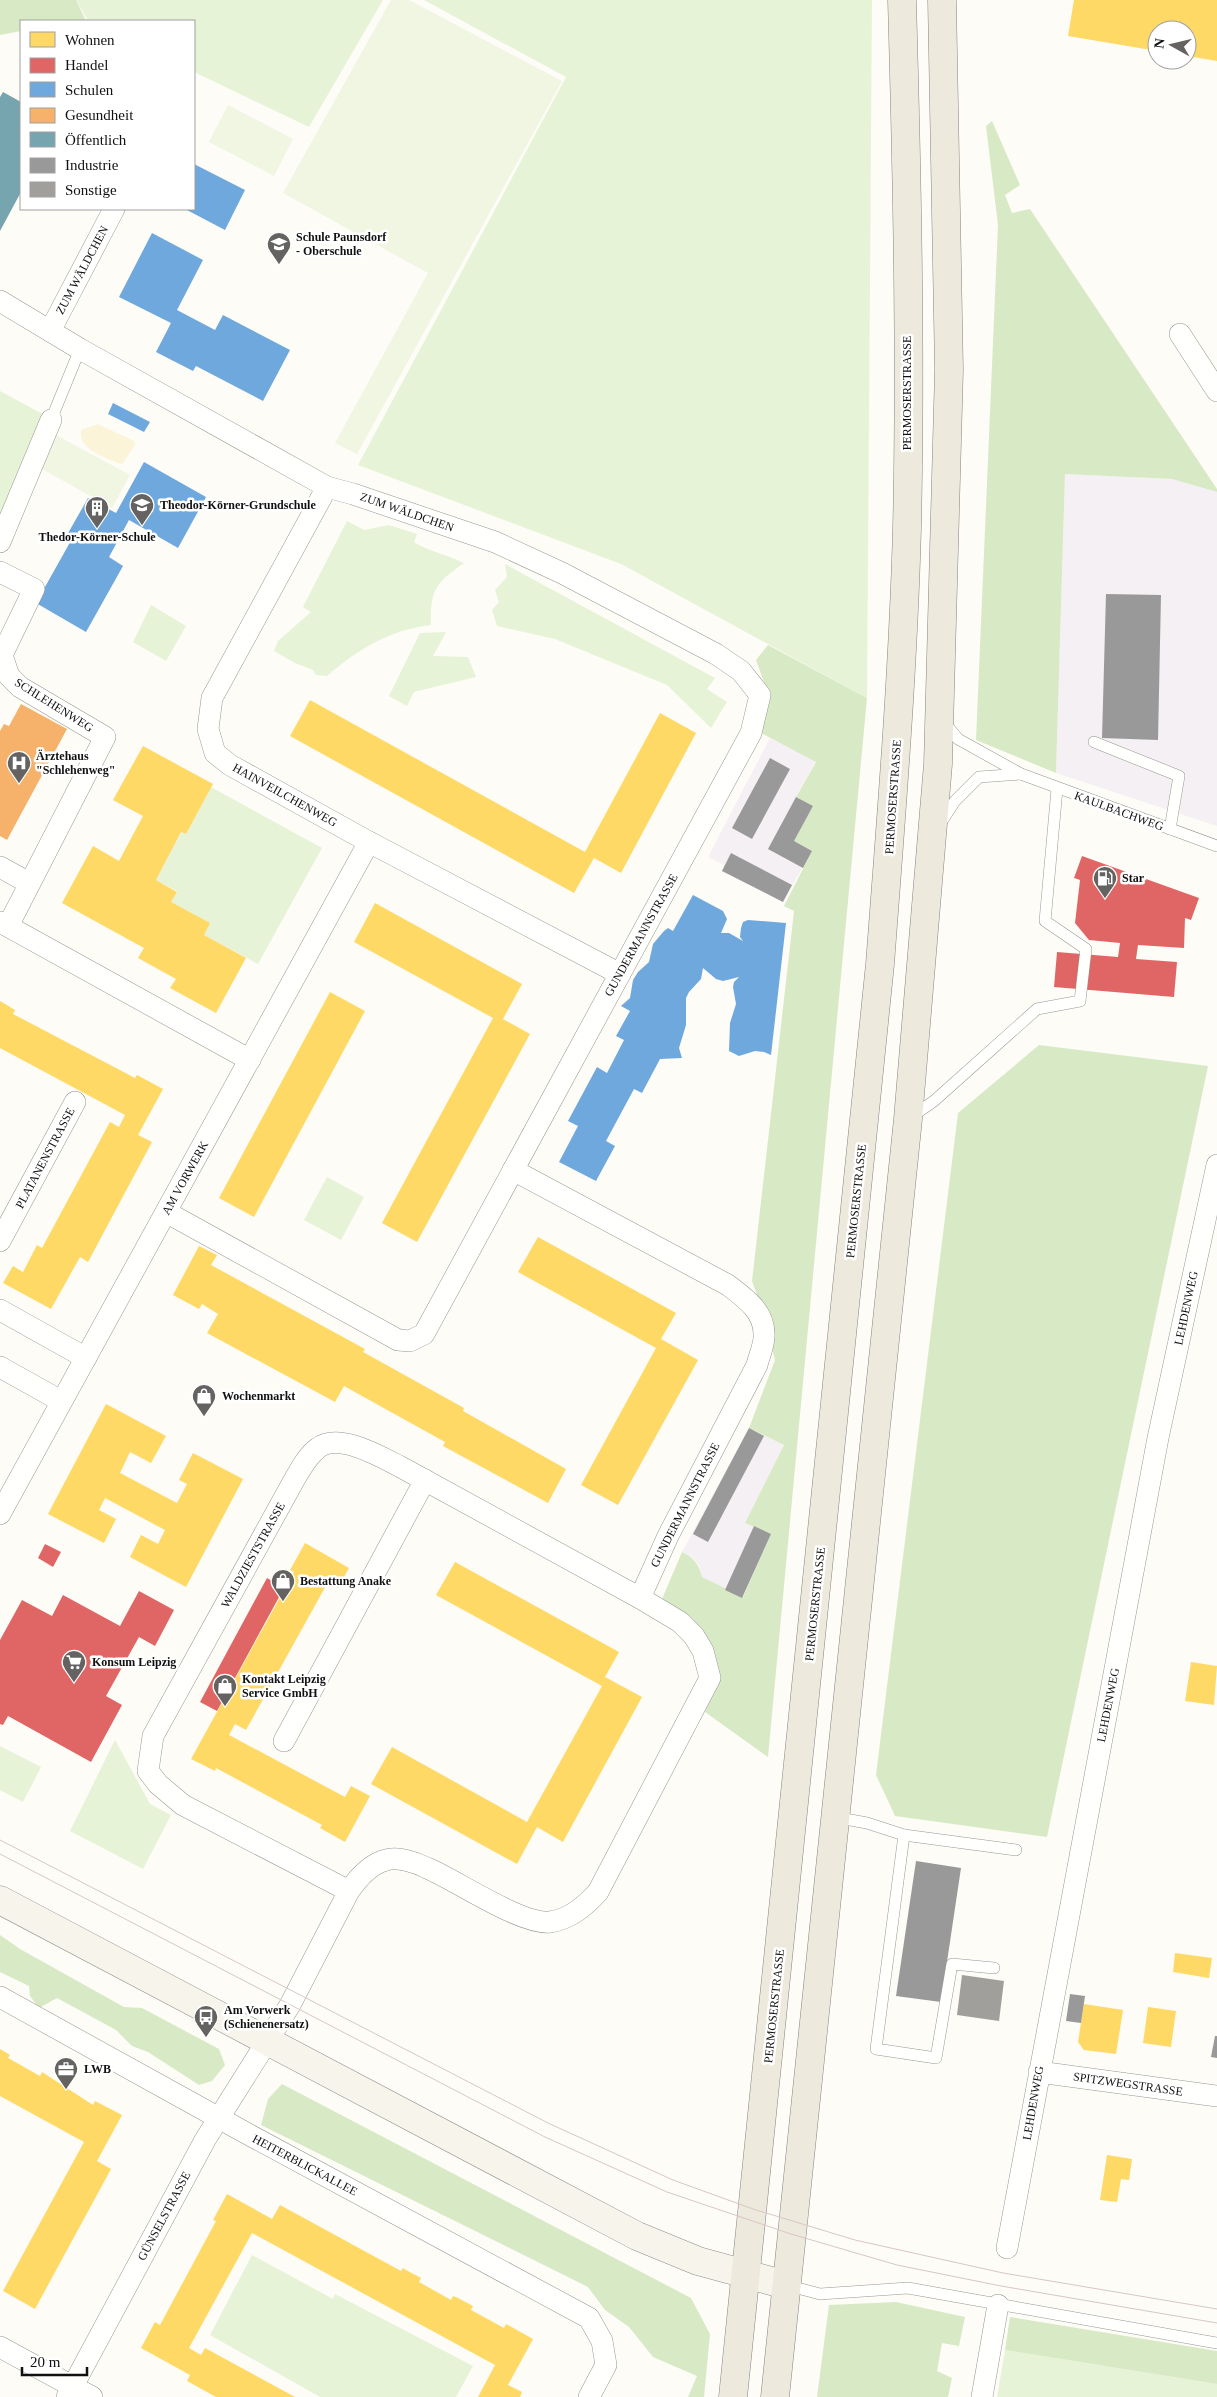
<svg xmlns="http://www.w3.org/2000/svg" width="1217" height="2397" viewBox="0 0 1217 2397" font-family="Georgia,serif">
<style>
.industrial{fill:#f5f0f3}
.green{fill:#e7f3d7}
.forest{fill:#d8eac5}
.sand{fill:#fcf4d9}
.pitch{fill:#f0f6e1}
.homes{fill:#ffd966}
.shops{fill:#e06666}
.schools{fill:#6fa8dc}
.health{fill:#f6b26b}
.public{fill:#76a5af}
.industry{fill:#999}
.building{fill:#a19f9c}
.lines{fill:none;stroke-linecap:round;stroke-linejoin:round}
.lane-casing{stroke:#979795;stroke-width:12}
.street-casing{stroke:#979795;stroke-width:22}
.secondary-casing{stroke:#8e8d8b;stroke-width:29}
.primary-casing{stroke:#858482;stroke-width:29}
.lane{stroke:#fffffe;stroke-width:11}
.street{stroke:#fffffe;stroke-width:21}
.secondary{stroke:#f6f4eb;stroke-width:28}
.primary{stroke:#ede9dc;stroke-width:28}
.tram{stroke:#d9c6c7;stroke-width:1}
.labels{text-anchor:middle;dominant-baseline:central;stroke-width:5;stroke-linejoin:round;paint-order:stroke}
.poi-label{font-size:12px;font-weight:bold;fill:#111;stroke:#fff;text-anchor:start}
.street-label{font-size:12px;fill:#111;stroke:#fff}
</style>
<rect width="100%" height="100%" fill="#fdfcf7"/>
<!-- industrial -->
<g class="industrial">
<polygon points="1065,474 1172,479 1217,492 1217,826 1056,773"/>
<polygon points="770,738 816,761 796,796 813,806 795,841 812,851 783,902 722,871 724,865 708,857"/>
<polygon points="749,1428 784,1445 745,1523 771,1534 742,1598 702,1577 699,1565 693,1558 682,1552"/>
</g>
<!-- green -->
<g class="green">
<polygon points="76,0 383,0 309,127 194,72 194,21 88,21"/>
<polygon points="424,0 872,0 867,698 621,564 358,465 566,77"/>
<polygon points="0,391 48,417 0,542"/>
<path d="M347 521 364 530 389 525 417 534 414 542C428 551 448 555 464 563 436 583 430 589 431 625 390 630 358 649 327 676L316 675 313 670 295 663 274 651 278 641 311 612 303 607Z"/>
<polygon points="505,564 715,678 707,689 727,702 711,728 667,685 555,639 497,626 492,610 499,602 495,590 507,577"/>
<polygon points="151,605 186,626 166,661 133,642"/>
<polygon points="446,632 433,656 468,657 476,677 414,692 407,706 389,696 420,633"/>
<polygon points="211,787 322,848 258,964 204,935 171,902 177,891 156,880 181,832 186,834"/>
<polygon points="327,1177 364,1197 341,1240 304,1220"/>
<polygon points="115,1740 150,1804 171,1815 143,1869 70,1831"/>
<polygon points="0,1746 41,1767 23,1802 0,1790"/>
<polygon points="252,2255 333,2299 335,2294 473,2366 456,2397 320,2397 210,2335"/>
<polygon points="1005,2350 1217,2384 1217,2397 997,2397"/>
</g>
<!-- forest -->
<g class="forest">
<polygon points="0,0 76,0 86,21 21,21 21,31 0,35"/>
<polygon points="992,121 1020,185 1005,195 1012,213 1030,209 1217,489 1217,492 1172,479 1065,474 1056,773 976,740 998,225 986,126"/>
<path d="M768 645 867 698 768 1757 705 1712 718 1671 707 1638 692 1618 662 1599 682 1552C694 1558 699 1564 702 1577L743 1597 771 1534 745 1523 784 1445 749 1428 775 1360 762 1309 752 1281 794 911 784 906 812 851 794 841 813 806 796 797 816 762 759 732 764 682 756 660Z"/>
<polygon points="1039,1045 1208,1066 1047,1837 895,1816 876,1775 958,1113"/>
<polygon points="0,1935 20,1949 124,2007 142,2008 219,2049 225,2065 212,2081 199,2085 148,2052 132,2046 116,2030 57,1998 39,2008 30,1996 29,1986 0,1972"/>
<polygon points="282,2084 691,2298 710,2334 704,2397 688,2397 697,2376 653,2357 629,2327 605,2310 588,2287 261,2125 268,2099"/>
<polygon points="896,2302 965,2317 959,2346 942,2343 937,2371 952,2378 948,2397 817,2397 829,2305"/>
<polygon points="1010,2317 1217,2351 1217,2384 1005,2350"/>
</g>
<!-- sand -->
<path class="sand" d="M98 424 134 441 135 445 123 463 120 464C105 457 78 450 81 430Z"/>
<!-- pitch -->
<g class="pitch">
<polygon points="391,0 409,0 562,81 357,454 335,443 428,273 283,193"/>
<polygon points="228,105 293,139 274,176 209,142"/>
<polygon points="56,435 130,475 112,508 42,469"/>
</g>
<!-- homes -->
<g class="homes">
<polygon points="1074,0 1217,0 1217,61 1187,56 1187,30 1157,30 1157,51 1068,36"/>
<polygon points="310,700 585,852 660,713 696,733 621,873 594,858 574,893 290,736"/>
<polygon points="143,746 213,784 186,834 181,832 156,880 177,892 171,902 210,923 204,935 246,958 216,1013 170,988 176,979 138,958 144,948 62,903 93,846 119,861 143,816 113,800"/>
<polygon points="375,903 522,984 503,1019 530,1034 417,1242 382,1223 493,1018 354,942"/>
<polygon points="330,992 365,1011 254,1217 219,1198"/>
<polygon points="0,1001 15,1010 13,1014 135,1078 137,1075 163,1089 138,1135 152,1142 88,1262 80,1257 51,1309 3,1283 13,1266 23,1272 37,1245 42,1248 110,1122 119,1127 125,1115 0,1048"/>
<polygon points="538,1237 676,1313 661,1339 698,1360 618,1505 581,1485 656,1348 518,1272"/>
<polygon points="199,1246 217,1255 211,1265 365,1349 363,1352 464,1408 463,1411 566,1469 548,1503 443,1446 445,1442 344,1386 335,1402 207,1333 218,1314 202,1304 199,1309 173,1295"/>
<polygon points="106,1404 166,1436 151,1463 130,1452 120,1473 177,1503 187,1484 179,1480 193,1453 243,1479 186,1587 130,1557 141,1535 158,1544 165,1530 105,1498 99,1510 116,1519 104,1543 48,1514"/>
<polygon points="305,1543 349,1568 338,1588 328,1582 246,1730 235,1724 229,1735 345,1797 351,1786 370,1796 345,1842 320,1828 322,1825 216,1768 215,1771 191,1759 294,1572 290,1570"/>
<polygon points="455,1562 619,1652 605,1677 642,1697 563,1842 537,1827 517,1864 371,1784 392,1747 527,1822 602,1686 436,1595"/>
<polygon points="1191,1662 1217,1666 1214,1705 1185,1701"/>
<polygon points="1175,1953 1212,1958 1209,1978 1173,1972"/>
<polygon points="1084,2004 1123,2010 1116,2054 1084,2050 1078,2042"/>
<polygon points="1148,2007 1176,2011 1171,2047 1143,2043"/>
<polygon points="0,2049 10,2055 8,2058 40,2076 42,2072 93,2105 95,2101 122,2115 97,2161 111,2169 35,2309 3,2291 84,2142 0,2096"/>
<polygon points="1107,2155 1132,2159 1129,2180 1121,2179 1117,2202 1100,2200"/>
<polygon points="227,2194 272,2219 280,2205 401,2271 403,2268 406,2270 421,2278 419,2282 451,2300 453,2296 458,2298 473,2306 471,2310 504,2328 506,2324 533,2339 508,2385 522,2392 520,2397 478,2397 495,2365 252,2233 189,2348 201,2355 205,2348 295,2397 216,2397 187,2381 190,2375 141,2348 155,2322 160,2325 216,2221 213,2220"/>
</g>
<!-- shops -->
<g class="shops">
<polygon points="1082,856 1199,898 1191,920 1185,918 1184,948 1138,945 1136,959 1177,962 1174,997 1054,987 1057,952 1118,957 1120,943 1089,940 1075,923 1080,880 1074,878"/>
<polygon points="45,1544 61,1552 53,1567 38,1558"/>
<polygon points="267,1578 284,1588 217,1711 200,1702"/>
<polygon points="139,1591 174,1610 155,1646 139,1637 106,1696 122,1705 91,1762 8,1716 3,1725 0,1724 0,1640 22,1600 52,1616 63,1595 120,1626"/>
</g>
<!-- schools -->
<g class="schools">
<polygon points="194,164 245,190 225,230 185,209 194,209"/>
<polygon points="152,233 203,260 177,310 215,330 223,315 290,350 263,401 196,366 193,371 156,352 171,323 119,297"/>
<polygon points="113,403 150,422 144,432 108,414"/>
<polygon points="144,462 206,497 178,548 129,520 109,557 123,566 86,632 36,603 73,537 67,535 88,498 116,513"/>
<polygon points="693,895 723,911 727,919 721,933 729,933 743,941 740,937 741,928 743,922 748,920 786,923 771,1055 764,1052 755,1051 739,1056 729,1051 730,1023 736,1004 733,987 734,982 739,977 723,981 716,979 703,968 701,979 689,992 686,998 686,1025 679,1048 682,1058 660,1059 642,1093 634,1089 606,1141 615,1146 596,1181 559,1162 578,1126 568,1121 597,1067 607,1073 624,1040 616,1036 630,1011 621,1006 630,998 633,980 638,972 649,962 653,944 664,931 668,928 673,931"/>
</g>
<!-- health -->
<polygon class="health" points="21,704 67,729 7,840 0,836 0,731 4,724 9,726"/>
<!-- public -->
<polygon class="public" points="3,92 21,102 21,192 0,231 0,97"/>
<!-- industry -->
<g class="industry">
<polygon points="1106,594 1161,595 1158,740 1102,738"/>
<polygon points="770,758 790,769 752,839 732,828"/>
<polygon points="796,797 813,806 794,841 812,851 803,868 768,849"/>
<polygon points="731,853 792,885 783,902 722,871"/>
<polygon points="749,1428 764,1436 708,1542 693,1534"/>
<polygon points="754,1526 771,1534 742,1598 725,1590"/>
<polygon points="916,1861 961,1868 941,2002 896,1996"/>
<polygon points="1070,1994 1085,1996 1081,2023 1066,2021"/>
<polygon points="1215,2036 1217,2036 1217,2058 1211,2057"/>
</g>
<!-- building -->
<polygon class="building" points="962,1975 1004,1981 999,2021 957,2015"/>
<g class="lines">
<!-- lane casing -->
<g class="lane-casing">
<g id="lane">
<polyline points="51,420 80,349"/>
<polyline points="945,720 949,728 958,739 1021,774 1217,846"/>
<polyline points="1094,742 1179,776 1170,829"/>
<polyline points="940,824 955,801 979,777 1021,774"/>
<polyline points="911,1117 934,1101 1037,1009 1080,1001 1086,949 1045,921 1057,789"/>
<polyline points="834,1817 867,1823 904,1835 1016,1850"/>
<polyline points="904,1835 876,2049 936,2058 952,1964 994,1968"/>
<polyline points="786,2285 820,2294 908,2288 1217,2343"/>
</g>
</g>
<!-- street casing -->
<g class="street-casing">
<g id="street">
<polyline points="0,301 80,349 327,487 353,494 495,542 562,573 716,654 741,671 760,695 751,733 424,1334 410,1341 398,1340 166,1212"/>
<polyline points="50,331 114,209"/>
<polyline points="1180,334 1217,391"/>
<polyline points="327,487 212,698 208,729 215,753 230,765 369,842 620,974"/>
<polyline points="0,542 51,420"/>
<polyline points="0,572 34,589 2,655 0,654"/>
<polyline points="2,655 9,676 20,687 105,737 8,926"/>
<polyline points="0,867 29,883"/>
<polyline points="0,922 250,1060"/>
<path d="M513 1170 728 1285C745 1298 764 1311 764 1334 765 1344 759 1356 757 1365L668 1536 640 1598"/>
<polyline points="0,1241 75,1102"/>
<polyline points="0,1310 86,1358"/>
<polyline points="0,1367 61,1401"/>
<polyline points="0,1514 369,842"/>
<polyline points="284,1741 425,1480"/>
<polyline points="0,1997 246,2133 589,2318 602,2341 606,2365 589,2397"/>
<polyline points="1039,2072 1217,2096"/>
<polyline points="1007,2248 1158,1438 1217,1165"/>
<polyline points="0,2347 92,2397"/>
<path d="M67 2397 205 2140 290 2005 349 1891C358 1878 370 1864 386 1860 398 1856 417 1863 427 1868 456 1880 521 1925 550 1922 570 1919 584 1907 598 1892L710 1678 703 1651 694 1636 680 1622 640 1598 399 1466C379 1456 338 1432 318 1448 307 1456 300 1470 293 1482L153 1736 148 1771 158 1784 183 1805 349 1891"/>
<polyline points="982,2397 998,2305"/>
</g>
</g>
<!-- secondary casing -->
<g class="secondary-casing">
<polyline id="secondary" points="0,1900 637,2236 698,2261 786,2285"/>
</g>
<!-- primary casing -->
<g class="primary-casing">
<g id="primary">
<path d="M733 2397 880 964C891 819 903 674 907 528 911 352 907 176 902 0"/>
<polyline points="775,2397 908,1119 938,764 949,370 942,0"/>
</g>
</g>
<!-- lane -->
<use href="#lane" class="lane"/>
<!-- street -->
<use href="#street" class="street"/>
<!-- secondary -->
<use href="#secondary" class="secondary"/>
<!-- primary -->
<use href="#primary" class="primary"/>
<!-- tram -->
<g class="tram">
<polyline points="0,1840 548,2123 673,2180 753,2209 855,2240 1003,2273 1217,2309"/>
<polyline points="0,1854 545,2137 667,2192 791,2234 897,2265 1001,2286 1217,2323"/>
</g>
</g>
<!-- icons -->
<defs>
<g id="school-pin" transform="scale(1.25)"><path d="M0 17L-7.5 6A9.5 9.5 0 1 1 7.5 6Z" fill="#646362" stroke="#fff"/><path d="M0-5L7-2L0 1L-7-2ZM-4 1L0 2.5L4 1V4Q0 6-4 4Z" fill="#fff"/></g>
<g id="building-pin" transform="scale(1.25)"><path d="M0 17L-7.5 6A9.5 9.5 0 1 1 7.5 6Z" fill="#646362" stroke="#fff"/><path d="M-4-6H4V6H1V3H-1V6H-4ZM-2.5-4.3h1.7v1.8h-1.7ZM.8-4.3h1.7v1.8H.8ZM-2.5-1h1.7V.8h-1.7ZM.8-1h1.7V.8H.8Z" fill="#fff"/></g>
<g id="hospital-pin" transform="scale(1.25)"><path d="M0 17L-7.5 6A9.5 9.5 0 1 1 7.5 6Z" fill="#646362" stroke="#fff"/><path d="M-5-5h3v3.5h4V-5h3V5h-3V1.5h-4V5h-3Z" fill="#fff"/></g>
<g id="fuel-pin" transform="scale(1.25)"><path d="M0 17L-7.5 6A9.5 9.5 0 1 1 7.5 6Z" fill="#646362" stroke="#fff"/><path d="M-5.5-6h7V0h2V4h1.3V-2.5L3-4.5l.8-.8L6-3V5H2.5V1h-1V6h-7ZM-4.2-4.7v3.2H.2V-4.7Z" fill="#fff"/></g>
<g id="shop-pin" transform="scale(1.25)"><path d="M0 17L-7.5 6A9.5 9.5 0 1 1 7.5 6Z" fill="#646362" stroke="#fff"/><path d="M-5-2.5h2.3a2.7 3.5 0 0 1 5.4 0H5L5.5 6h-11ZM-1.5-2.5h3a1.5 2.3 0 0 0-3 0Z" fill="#fff"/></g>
<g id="supermarket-pin" transform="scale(1.25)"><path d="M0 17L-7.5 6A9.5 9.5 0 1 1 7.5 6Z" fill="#646362" stroke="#fff"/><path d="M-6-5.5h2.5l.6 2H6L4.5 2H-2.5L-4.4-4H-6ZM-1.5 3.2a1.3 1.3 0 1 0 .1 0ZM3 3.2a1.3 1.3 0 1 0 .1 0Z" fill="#fff"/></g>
<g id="bus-pin" transform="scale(1.25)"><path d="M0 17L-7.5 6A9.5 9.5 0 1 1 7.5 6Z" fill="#646362" stroke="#fff"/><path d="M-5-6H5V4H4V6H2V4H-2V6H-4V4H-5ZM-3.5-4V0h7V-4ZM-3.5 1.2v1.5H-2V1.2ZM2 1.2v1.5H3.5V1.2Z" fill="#fff"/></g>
<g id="office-pin" transform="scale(1.25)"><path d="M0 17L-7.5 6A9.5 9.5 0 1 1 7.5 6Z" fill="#646362" stroke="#fff"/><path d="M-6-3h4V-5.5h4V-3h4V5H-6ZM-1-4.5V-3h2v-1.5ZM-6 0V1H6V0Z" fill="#fff"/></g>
</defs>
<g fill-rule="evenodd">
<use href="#school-pin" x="279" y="244"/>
<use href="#school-pin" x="142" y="505"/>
<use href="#building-pin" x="97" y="508"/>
<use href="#hospital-pin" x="19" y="763"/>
<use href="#fuel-pin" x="1105" y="878"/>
<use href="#shop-pin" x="204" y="1396"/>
<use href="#shop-pin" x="283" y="1581"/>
<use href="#supermarket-pin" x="74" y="1662"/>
<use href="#shop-pin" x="225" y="1686"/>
<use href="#bus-pin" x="206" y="2017"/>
<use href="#office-pin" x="66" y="2069"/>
</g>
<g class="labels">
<!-- poi labels -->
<g class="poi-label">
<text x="296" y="237">Schule Paunsdorf<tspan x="296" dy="14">- Oberschule</tspan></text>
<text x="160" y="505">Theodor-Körner-Grundschule</text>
<text x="97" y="537" text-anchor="middle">Thedor-Körner-Schule</text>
<text x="36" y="756">Ärztehaus<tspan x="36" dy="14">"Schlehenweg"</tspan></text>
<text x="1122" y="878">Star</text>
<text x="222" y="1396">Wochenmarkt</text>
<text x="300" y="1581">Bestattung Anake</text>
<text x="92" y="1662">Konsum Leipzig</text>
<text x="242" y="1679">Kontakt Leipzig<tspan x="242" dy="14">Service GmbH</tspan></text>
<text x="224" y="2010">Am Vorwerk<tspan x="224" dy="14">(Schienenersatz)</tspan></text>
<text x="84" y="2069">LWB</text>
</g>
<!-- street labels -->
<g class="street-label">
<text transform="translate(82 270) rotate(-62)">ZUM WÄLDCHEN</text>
<text transform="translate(907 393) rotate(-90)">PERMOSERSTRASSE</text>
<text transform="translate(407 512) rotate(19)">ZUM WÄLDCHEN</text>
<text transform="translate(54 705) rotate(32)">SCHLEHENWEG</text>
<text transform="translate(285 795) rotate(29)">HAINVEILCHENWEG</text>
<text transform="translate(893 797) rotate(-86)">PERMOSERSTRASSE</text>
<text transform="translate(1119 811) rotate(20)">KAULBACHWEG</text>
<text transform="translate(641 935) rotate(-61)">GUNDERMANNSTRASSE</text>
<text transform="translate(45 1158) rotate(-62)">PLATANENSTRASSE</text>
<text transform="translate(185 1178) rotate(-61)">AM VORWERK</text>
<text transform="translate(856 1201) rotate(-84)">PERMOSERSTRASSE</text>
<text transform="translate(1186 1308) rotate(-78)">LEHDENWEG</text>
<text transform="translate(685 1505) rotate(-63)">GUNDERMANNSTRASSE</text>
<text transform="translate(253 1555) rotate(-61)">WALDZIESTSTRASSE</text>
<text transform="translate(815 1604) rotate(-84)">PERMOSERSTRASSE</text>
<text transform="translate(1108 1705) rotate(-79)">LEHDENWEG</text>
<text transform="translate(774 2006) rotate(-84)">PERMOSERSTRASSE</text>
<text transform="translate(1128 2084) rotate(8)">SPITZWEGSTRASSE</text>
<text transform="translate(1033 2103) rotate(-80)">LEHDENWEG</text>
<text transform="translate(305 2165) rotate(28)">HEITERBLICKALLEE</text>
<text transform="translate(164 2216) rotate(-62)">GÜNSELSTRASSE</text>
</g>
</g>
<!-- legend -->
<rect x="20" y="20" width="175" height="190" fill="#ffffff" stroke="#a0a0a0"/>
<rect x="30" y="32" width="25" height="15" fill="#ffd966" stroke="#a0a0a0"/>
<text x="65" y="45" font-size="15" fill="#111111">Wohnen</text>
<rect x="30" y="58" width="25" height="15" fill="#e06666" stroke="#a0a0a0"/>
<text x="65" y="70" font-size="15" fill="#111111">Handel</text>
<rect x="30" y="82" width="25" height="15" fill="#6fa8dc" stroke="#a0a0a0"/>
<text x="65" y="95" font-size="15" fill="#111111">Schulen</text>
<rect x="30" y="108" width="25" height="15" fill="#f6b26b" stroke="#a0a0a0"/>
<text x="65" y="120" font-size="15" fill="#111111">Gesundheit</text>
<rect x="30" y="132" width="25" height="15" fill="#76a5af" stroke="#a0a0a0"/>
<text x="65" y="145" font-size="15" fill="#111111">Öffentlich</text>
<rect x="30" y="158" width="25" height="15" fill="#999999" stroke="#a0a0a0"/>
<text x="65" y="170" font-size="15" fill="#111111">Industrie</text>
<rect x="30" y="182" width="25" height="15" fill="#a19f9c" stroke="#a0a0a0"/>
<text x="65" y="195" font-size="15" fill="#111111">Sonstige</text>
<!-- north arrow -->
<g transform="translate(1172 45) rotate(278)"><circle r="24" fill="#ffffff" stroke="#a0a0a0"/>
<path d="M0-4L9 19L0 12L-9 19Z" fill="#646362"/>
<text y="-8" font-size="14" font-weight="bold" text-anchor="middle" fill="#111111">N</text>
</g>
<!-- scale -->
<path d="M22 2367v8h65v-8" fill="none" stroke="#111111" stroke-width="2.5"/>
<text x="30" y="2367" font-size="15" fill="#111111" stroke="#ffffff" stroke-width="4" paint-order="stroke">20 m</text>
</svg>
